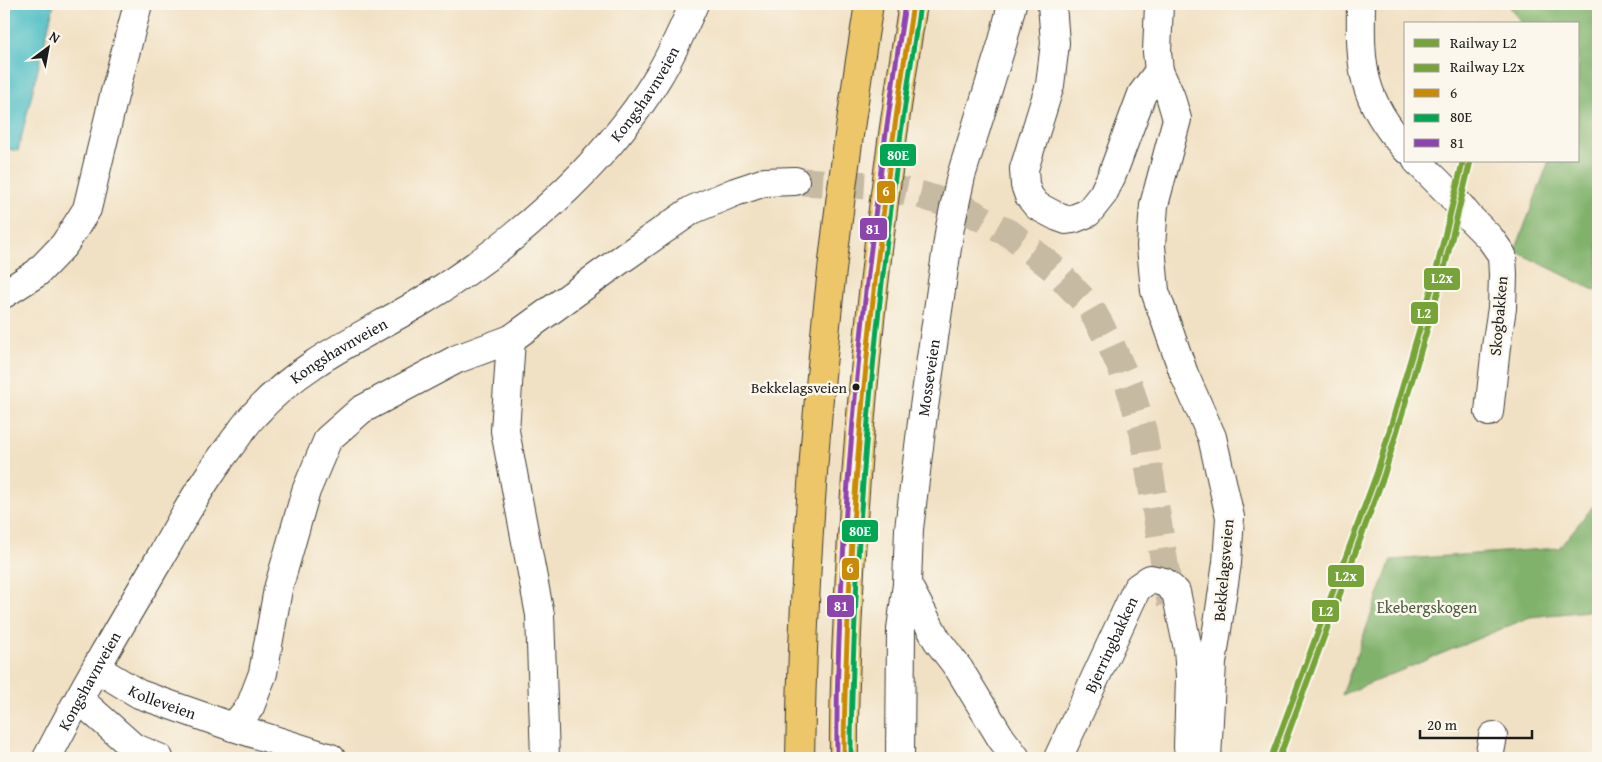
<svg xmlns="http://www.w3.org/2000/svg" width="1602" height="762" viewBox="0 0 1602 762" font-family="'Gentium Book Plus',serif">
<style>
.forest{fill:#80b26c;stroke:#4e6744}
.water{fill:#52c0c6;stroke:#376e71}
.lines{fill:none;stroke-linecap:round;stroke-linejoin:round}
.minor-tunnel{stroke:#c6baa2;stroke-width:28;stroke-dasharray:28 14;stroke-linecap:butt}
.minor-casing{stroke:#3c3a35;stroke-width:30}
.highway-casing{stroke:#3c3a35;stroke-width:30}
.minor{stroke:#fff;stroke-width:28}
.highway{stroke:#ecc669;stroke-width:28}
.bus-1-casing{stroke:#fbf7ec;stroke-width:9}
.bus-2-casing{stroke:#fbf7ec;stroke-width:9}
.bus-3-casing{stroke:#fbf7ec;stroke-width:9}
.bus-1{stroke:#cb8a06;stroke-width:5}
.bus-2{stroke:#00a651;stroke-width:5}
.bus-3{stroke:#8e44ad;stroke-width:5}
.rail-1-casing{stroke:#fbf7ec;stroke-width:10}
.rail-2-casing{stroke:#fbf7ec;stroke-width:10}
.rail-1{stroke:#76a438;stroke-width:6}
.rail-2{stroke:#76a438;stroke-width:6}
.bus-dot{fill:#1c1c1c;stroke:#fbf7ec;stroke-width:2}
.labels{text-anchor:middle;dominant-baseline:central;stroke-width:5;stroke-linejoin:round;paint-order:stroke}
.bus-label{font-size:15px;fill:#1c1c1c;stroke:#fbf7ec;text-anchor:end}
.street-label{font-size:16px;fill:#1c1c1c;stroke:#fbf7ec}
.park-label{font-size:16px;fill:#4a5b3e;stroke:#fbf7ec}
.line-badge{stroke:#fbf7ec;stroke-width:2}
.badge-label{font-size:14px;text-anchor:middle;font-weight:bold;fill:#fff}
</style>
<rect width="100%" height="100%" fill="#fbf7ec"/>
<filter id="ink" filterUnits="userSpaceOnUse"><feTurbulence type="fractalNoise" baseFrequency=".02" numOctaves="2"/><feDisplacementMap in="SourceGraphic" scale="10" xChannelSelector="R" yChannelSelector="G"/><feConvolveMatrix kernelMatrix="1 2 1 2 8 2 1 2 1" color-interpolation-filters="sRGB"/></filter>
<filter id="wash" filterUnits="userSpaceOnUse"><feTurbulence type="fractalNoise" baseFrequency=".0096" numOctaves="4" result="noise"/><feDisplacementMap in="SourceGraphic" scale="20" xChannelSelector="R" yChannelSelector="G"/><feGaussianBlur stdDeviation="1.12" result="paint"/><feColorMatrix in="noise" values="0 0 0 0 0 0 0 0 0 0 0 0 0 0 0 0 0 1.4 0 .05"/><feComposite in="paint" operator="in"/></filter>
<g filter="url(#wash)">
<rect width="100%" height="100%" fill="#f1e1c4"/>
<!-- forest -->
<g class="forest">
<polygon points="1508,4 1598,4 1598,292 1515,251 1549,161 1578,161 1578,24 1522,24"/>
<polygon points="1598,500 1598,610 1530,617 1342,695 1391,560 1559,548"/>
</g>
<!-- water -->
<polygon class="water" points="4,4 54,4 18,151 4,148"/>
</g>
<g filter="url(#ink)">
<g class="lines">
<!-- minor-tunnel -->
<polyline class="minor-tunnel" points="795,181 877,186 921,195 967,210 1012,235 1053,268 1090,307 1110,343 1129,385 1143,431 1171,604"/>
<!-- minor casing -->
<g class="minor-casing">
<g id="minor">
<polyline points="1052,4 1055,43 1050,85 1024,169 1025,185 1029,196 1037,206 1058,217 1066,220 1073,219 1088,213 1103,194 1112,175 1142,94 1159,71"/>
<polyline points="1159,4 1157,52 1159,71 1170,95 1177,119 1154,205 1151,246 1155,291 1184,374 1212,437 1230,517 1227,563 1212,663 1207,758"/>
<path d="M1361 4C1360 67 1361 99 1406 149"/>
<polyline points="1417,161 1450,194 1469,217 1490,238 1502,255 1503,275 1502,308 1496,347 1489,412"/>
<polyline points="4,294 37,273 64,245 87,209 114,96 138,4"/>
<polyline points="907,584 937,640 959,669 1001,738 1016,758"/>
<path id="s1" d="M96 668 139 694 233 727 331 758"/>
<polyline points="79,699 133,747 159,758"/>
<polyline points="233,727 250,707 263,673 278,589 306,491 328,439 361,410 457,359 511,339"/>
<path id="s2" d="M47 758C82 690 121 624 160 558 177 529 193 498 212 471 220 459 228 449 236 438 242 430 248 421 255 414 299 364 363 336 419 303 508 249 604 167 658 77 672 54 683 29 694 4"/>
<polyline points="545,758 540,615 505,431 511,339 619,261 692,210 735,192 765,182 795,181"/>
<path id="s3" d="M900 758 901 629 907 584 909 529 923 414 950 227 961 176 1003 41 1012 4"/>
<path id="s4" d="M1058 758 1137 588 1150 579 1164 582 1176 592 1188 649 1190 676 1188 747 1190 758"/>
<polyline points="1489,758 1493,736"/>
</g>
</g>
<!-- highway casing -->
<g class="highway-casing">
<g id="highway">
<path d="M800 758C804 505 828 253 869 4"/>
<path d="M844 758C843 696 847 634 850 572 860 381 882 192 913 4"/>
</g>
</g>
<!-- minor -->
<use href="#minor" class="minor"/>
<!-- highway -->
<use href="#highway" class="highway"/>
<!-- bus-1 casing -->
<g class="bus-1-casing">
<path id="bus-1" d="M844 758C844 686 848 613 852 541 863 361 885 182 913 4"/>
</g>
<!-- bus-2 casing -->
<g class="bus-2-casing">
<path id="bus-2" d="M851 758C851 686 855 614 859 541 870 362 892 183 920 5"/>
</g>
<!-- bus-3 casing -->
<g class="bus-3-casing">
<path id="bus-3" d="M837 758C836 686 840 613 844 541 855 361 877 182 905 4"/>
</g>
<!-- bus-1 -->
<use href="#bus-1" class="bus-1"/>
<!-- bus-2 -->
<use href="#bus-2" class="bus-2"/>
<!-- bus-3 -->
<use href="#bus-3" class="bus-3"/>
<!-- rail-1 casing -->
<g class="rail-1-casing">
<polyline id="rail-1" points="1271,758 1377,473 1434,280 1463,161"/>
</g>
<!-- rail-2 casing -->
<g class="rail-2-casing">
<polyline id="rail-2" points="1279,758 1384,475 1441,282 1470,163"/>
</g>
<!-- rail-1 -->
<use href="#rail-1" class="rail-1"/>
<!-- rail-2 -->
<use href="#rail-2" class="rail-2"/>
</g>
</g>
<!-- markers -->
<circle class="bus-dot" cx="856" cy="387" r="4.5"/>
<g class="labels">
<!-- bus labels -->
<g class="bus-label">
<text x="847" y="387">Bekkelagsveien</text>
</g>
<!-- street labels -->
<g class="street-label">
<text stroke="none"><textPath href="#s2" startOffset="912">Kongshavnveien</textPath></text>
<text transform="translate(1498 316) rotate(-85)">Skogbakken</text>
<text stroke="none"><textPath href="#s2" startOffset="508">Kongshavnveien</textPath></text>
<text stroke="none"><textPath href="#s3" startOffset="382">Mosseveien</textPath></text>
<text transform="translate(1223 570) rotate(-85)">Bekkelagsveien</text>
<text stroke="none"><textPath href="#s4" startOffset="125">Bjerringbakken</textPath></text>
<text stroke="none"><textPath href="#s2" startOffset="88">Kongshavnveien</textPath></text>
<text stroke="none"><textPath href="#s1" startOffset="75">Kolleveien</textPath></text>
</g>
<!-- park labels -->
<g class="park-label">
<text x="1427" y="607">Ekebergskogen</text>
</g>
</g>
<g class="line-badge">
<rect x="879" y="143" width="38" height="24" rx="5" fill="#00a651"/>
<rect x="876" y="180" width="20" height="24" rx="5" fill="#cb8a06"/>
<rect x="859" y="217" width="29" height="24" rx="5" fill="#8e44ad"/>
<rect x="1423" y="267" width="38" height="24" rx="5" fill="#76a438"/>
<rect x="1410" y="301" width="29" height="24" rx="5" fill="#76a438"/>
<rect x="841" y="519" width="38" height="24" rx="5" fill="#00a651"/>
<rect x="841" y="557" width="19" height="24" rx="5" fill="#cb8a06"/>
<rect x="1327" y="564" width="38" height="24" rx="5" fill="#76a438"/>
<rect x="826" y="594" width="29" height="24" rx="5" fill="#8e44ad"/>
<rect x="1311" y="599" width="29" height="24" rx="5" fill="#76a438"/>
</g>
<g class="badge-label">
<text x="898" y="160">80E</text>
<text x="886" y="196">6</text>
<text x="873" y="234">81</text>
<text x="1442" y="283">L2x</text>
<text x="1424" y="318">L2</text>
<text x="860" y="536">80E</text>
<text x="850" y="573">6</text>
<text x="1346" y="581">L2x</text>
<text x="841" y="611">81</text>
<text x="1326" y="616">L2</text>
</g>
<!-- margin -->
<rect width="1602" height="762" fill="none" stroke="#fbf7ec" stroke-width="20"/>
<!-- legend -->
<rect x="1404" y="22" width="175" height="140" fill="#fbf7ec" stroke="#a29f99"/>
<rect x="1414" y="39" width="25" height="8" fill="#76a438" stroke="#a29f99"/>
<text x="1450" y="48" font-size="15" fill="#1c1c1c">Railway L2</text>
<rect x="1414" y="64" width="25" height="8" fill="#76a438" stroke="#a29f99"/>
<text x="1450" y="72" font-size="15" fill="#1c1c1c">Railway L2x</text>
<rect x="1414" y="89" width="25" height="8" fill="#cb8a06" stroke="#a29f99"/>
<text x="1450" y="98" font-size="15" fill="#1c1c1c">6</text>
<rect x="1414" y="114" width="25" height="8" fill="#00a651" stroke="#a29f99"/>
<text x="1450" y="122" font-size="15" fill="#1c1c1c">80E</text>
<rect x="1414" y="139" width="25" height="8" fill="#8e44ad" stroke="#a29f99"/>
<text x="1450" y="148" font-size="15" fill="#1c1c1c">81</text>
<!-- north arrow -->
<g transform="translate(48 48) rotate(32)" stroke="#fbf7ec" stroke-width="4" paint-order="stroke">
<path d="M0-4L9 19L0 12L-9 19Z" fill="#1c1c1c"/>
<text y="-8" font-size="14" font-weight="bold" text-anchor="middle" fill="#1c1c1c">N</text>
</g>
<!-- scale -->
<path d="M1420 730v8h112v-8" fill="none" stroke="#1c1c1c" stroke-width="2.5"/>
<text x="1427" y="730" font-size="15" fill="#1c1c1c" stroke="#fbf7ec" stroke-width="4" paint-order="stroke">20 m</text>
</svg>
